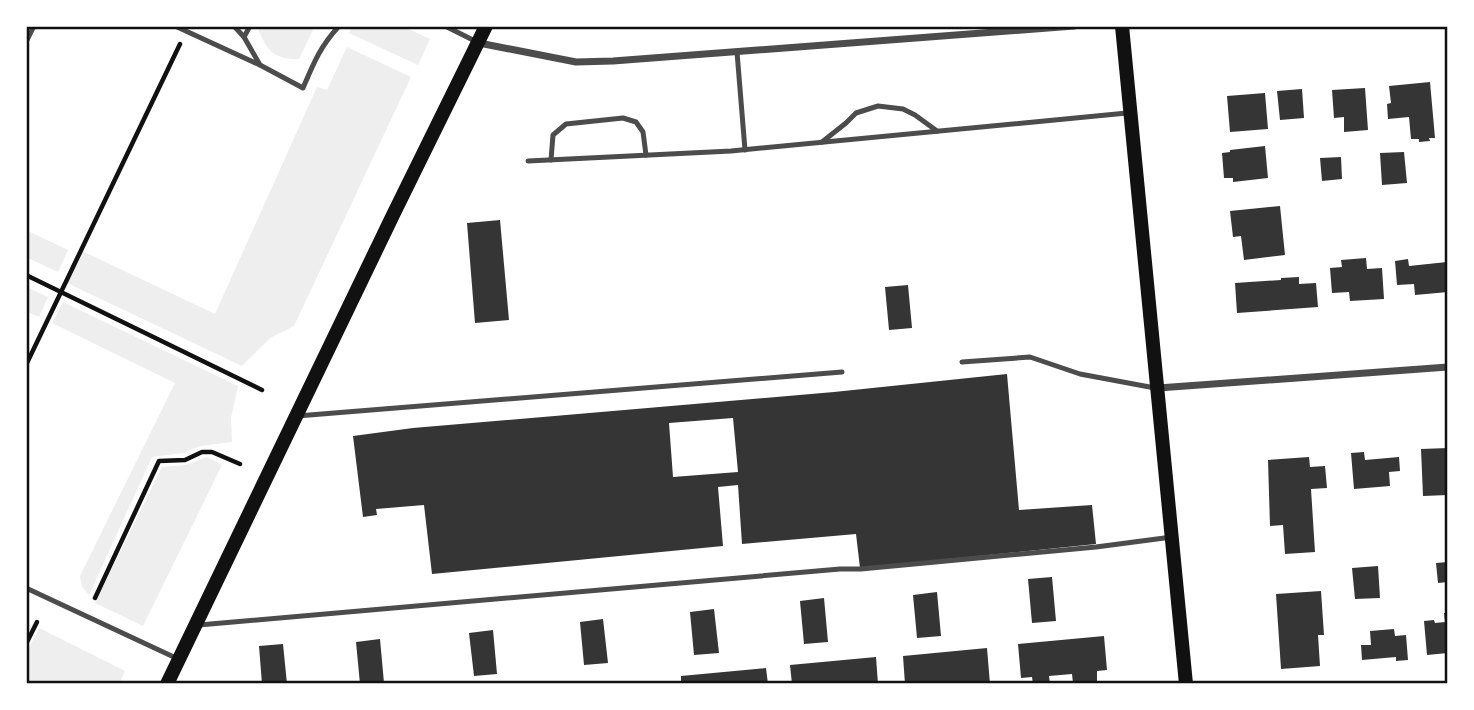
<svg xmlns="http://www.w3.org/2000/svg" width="1474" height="710" viewBox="0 0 1474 710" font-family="'Fira Sans Condensed',sans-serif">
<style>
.green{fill:#eee}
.building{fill:#353535;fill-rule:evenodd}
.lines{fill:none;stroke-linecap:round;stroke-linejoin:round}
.path{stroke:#111;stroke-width:4.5}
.service{stroke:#4c4c4c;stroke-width:5}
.minor{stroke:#4c4c4c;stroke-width:7}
.secondary{stroke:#111;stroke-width:14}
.neatline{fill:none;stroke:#111;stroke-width:2.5}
</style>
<rect width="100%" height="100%" fill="#fff"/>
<!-- green -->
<g class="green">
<path d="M257 26H305L313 30 299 59C273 60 266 49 257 26Z"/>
<polygon points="352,26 402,26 430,39 418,65 349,33"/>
<polygon points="347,47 411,77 294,326 270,338 242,366 67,283 82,251 215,314 317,87 327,90"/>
<polygon points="26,230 68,250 58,272 26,257"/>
<polygon points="26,287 48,297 39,317 26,311"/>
<polygon points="63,302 238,386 231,418 232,442 200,446 183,453 152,457 89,595 82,586 80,576 175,383 52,323"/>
<polygon points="207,457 222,465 143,626 95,603 162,467 186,465"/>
<polygon points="39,628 125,671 119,684 26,684 26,654"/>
</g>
<!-- building -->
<g class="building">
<polygon points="1430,82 1435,138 1429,138 1430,141 1419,142 1419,139 1411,139 1409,117 1388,119 1387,104 1391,103 1389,86"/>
<polygon points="1365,88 1368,130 1344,132 1344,117 1334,118 1332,90"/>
<polygon points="1302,89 1304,118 1280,120 1277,91"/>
<polygon points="1265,93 1268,129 1230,132 1227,96"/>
<polygon points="1265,146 1268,178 1233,182 1233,178 1224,178 1222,153 1230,152 1230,150"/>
<polygon points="1404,152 1407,183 1382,185 1380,153"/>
<polygon points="1341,157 1342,179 1322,181 1320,158"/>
<polygon points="1280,206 1285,255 1244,260 1241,236 1233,237 1230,211"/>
<polygon points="500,220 509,320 475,323 467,223"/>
<polygon points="1366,258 1367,269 1382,268 1384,299 1350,301 1349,292 1332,293 1330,268 1342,267 1341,260"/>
<polygon points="1408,259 1409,266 1447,262 1448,292 1415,295 1414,284 1397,285 1395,261"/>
<polygon points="1299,277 1299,284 1316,283 1318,307 1237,313 1235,283 1281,280 1281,278"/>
<polygon points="908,285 912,328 889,330 885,287"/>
<path d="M1007 374 1019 510 1092 505 1096 544 860 568 856 534 742 544 738 485 718 487 723 546 432 574 424 505 376 509 377 515 363 517 353 436 413 428 834 392ZM733 418 738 472 673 477 669 423Z"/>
<polygon points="1448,448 1448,495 1423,496 1421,449"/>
<polygon points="1364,452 1365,460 1399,457 1400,471 1389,472 1390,486 1354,489 1351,453"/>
<polygon points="1309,457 1310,467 1325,466 1327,488 1311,489 1315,552 1285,554 1283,525 1270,526 1268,460"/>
<polygon points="1448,562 1448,582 1438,583 1436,563"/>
<polygon points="1378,566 1380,598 1355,599 1352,568"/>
<polygon points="1052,577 1056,621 1032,623 1028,579"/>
<polygon points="1321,591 1324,635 1318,635 1320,666 1281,669 1276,594"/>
<polygon points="937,592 941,636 917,638 913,595"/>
<polygon points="824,598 828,642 804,644 800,601"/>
<polygon points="714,609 719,653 694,655 690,612"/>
<polygon points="1444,613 1448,613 1448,653 1427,655 1424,621 1434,620 1435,623 1445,622"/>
<polygon points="603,619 608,663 584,665 580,622"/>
<polygon points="1394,629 1395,636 1406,635 1408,660 1396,661 1396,657 1362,660 1361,645 1371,645 1370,631"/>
<polygon points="493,630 497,674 474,676 469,633"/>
<polygon points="1104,636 1107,670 1097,671 1097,681 1073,683 1072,674 1049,676 1050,684 1033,684 1032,677 1021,678 1018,644"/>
<polygon points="380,639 384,683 360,684 356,642"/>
<polygon points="283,644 287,684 262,684 259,646"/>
<polygon points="987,648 990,684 977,684 976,681 959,684 905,684 903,656"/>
<polygon points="876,657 878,684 792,684 790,665"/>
<polygon points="766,668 768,684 681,684 681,676"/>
</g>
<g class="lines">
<!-- path -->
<g class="path">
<polyline points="26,275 262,390"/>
<polyline points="26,365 180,44"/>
<polyline points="95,598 159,461 185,460 202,452 212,452 240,464"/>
<polyline points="26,644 37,622"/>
</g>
<!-- service -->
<g class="service">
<path d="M175 26 260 65 303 88C314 62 320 47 339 26"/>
<polyline points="234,26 244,37 260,65"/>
<polyline points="445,26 477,42"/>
<polyline points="244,37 250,26"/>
<polyline points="26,42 34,26"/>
<polyline points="737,52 745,150"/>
<polyline points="822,142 846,123 856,113 878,106 903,109 915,115 937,131"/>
<polyline points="551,160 553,135 566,124 623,118 636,122 643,132 646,155"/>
<polyline points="528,161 731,151 1127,113"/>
<polyline points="962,362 1030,357 1080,374 1155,388"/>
<polyline points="297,416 842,372"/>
<polyline points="26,588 176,658"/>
<polyline points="199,625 840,569 861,569 1096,547 1172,537"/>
</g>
<!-- minor -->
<g class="minor">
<polyline points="479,43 576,62 613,61 1074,26"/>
<polyline points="1158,388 1448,367"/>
</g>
<!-- secondary -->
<g class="secondary">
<polyline points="1122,26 1186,684"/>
<polyline points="167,684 393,215 486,26"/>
</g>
</g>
<!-- border -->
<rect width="1474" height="710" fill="none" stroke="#ffffff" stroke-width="56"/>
<rect x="28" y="28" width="1418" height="654" class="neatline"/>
</svg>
